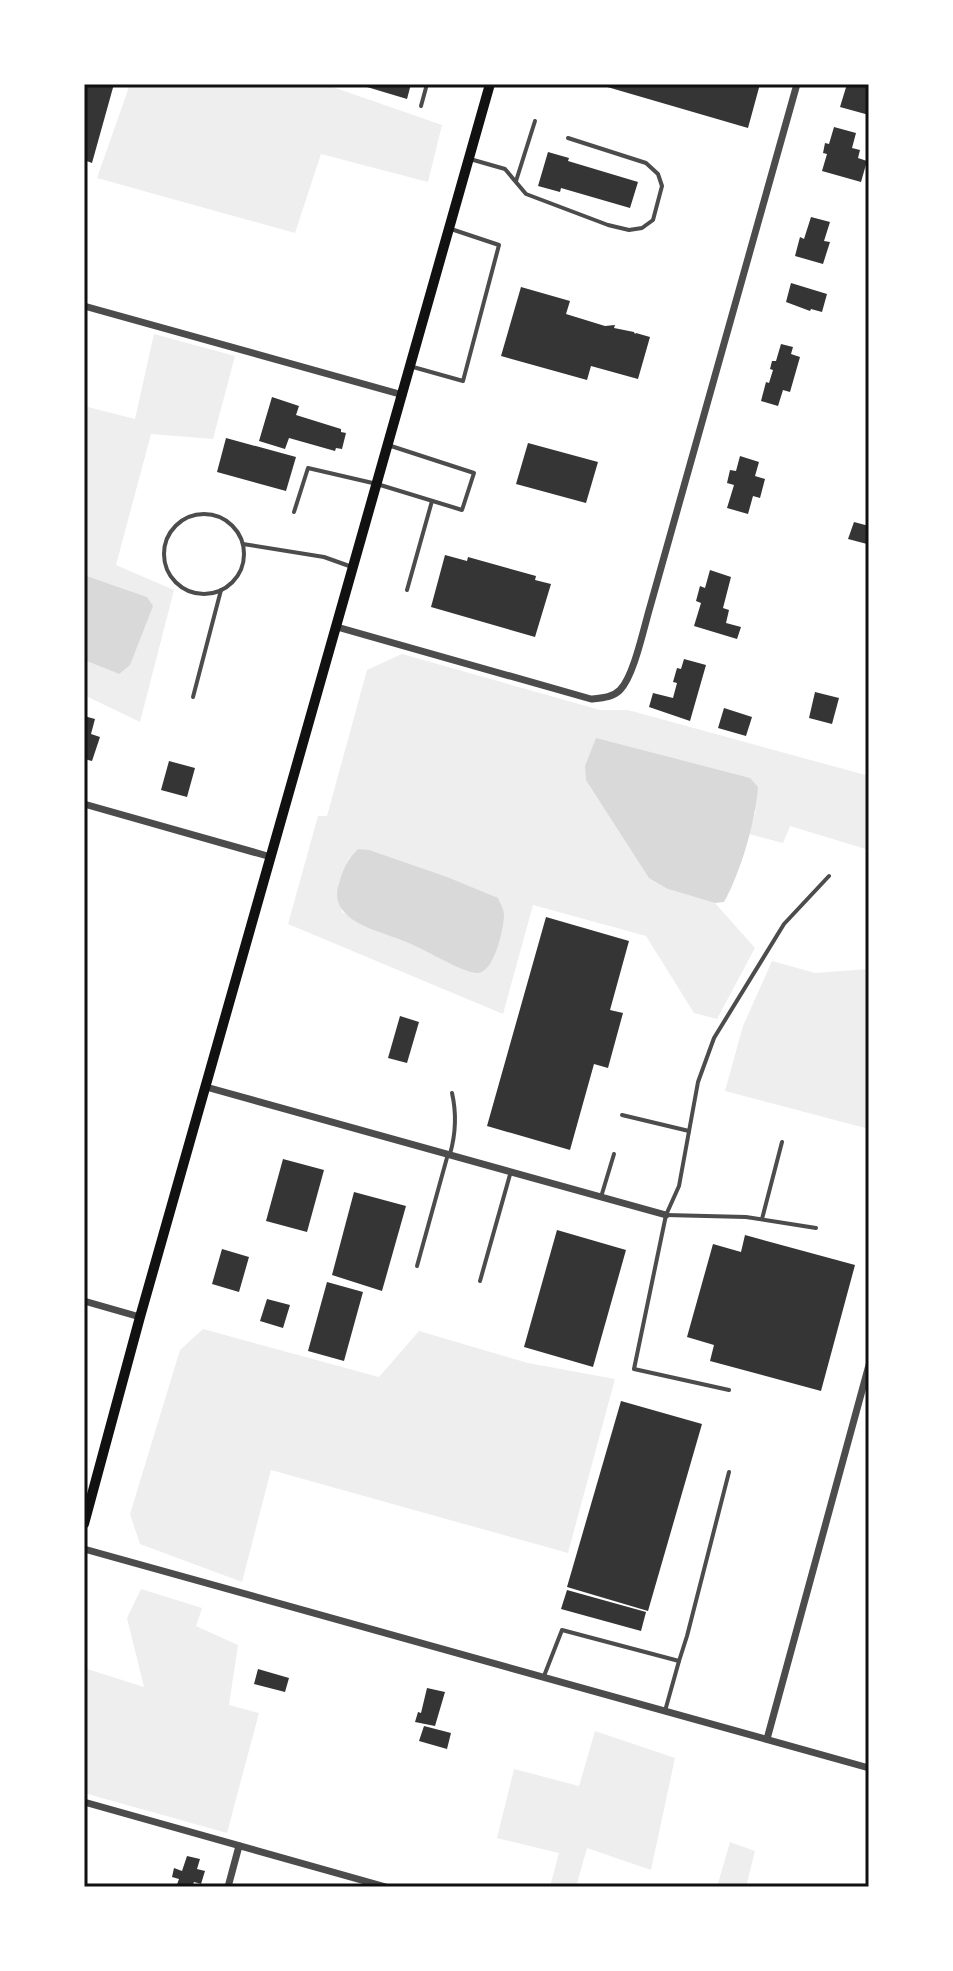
<svg xmlns="http://www.w3.org/2000/svg" width="953" height="1971" viewBox="0 0 953 1971" font-family="'Varela Round',sans-serif">
<style>
.green{fill:#eee;fill-rule:evenodd}
.water{fill:#d9d9d9}
.building{fill:#353535}
.lines{fill:none;stroke-linecap:round;stroke-linejoin:round}
.service{stroke:#4c4c4c;stroke-width:4}
.minor{stroke:#4c4c4c;stroke-width:7}
.secondary{stroke:#111;stroke-width:10}
.neatline{fill:none;stroke:#111;stroke-width:3}
</style>
<rect width="100%" height="100%" fill="#fff"/>
<!-- green -->
<g class="green">
<polygon points="130,84 324,84 442,125 428,182 321,154 295,233 97,178"/>
<polygon points="154,334 235,356 213,439 151,434 116,565 174,590 140,722 84,695 84,660 119,674 147,597 84,575 84,406 135,419"/>
<path d="M402 654 600 710H628L869 776V850L790 826 783 843 749 834 756 809 668 889 715 903 755 948 717 1019 694 1013 646 936 533 905 503 1014 288 924 318 816H327L367 670ZM358 849 476 974 408 942 374 930 342 912 338 885 349 858Z"/>
<polygon points="772,961 815,973 869,969 869,1129 725,1091 743,1026"/>
<polygon points="203,1329 379,1377 419,1331 528,1363 615,1379 568,1553 271,1470 242,1582 140,1544 130,1514 180,1350"/>
<polygon points="141,1589 202,1608 196,1626 238,1645 229,1705 259,1713 227,1833 84,1793 84,1668 144,1687 127,1618"/>
<polygon points="595,1731 675,1758 651,1870 587,1848 576,1887 550,1887 559,1853 497,1838 514,1769 579,1786"/>
<polygon points="730,1842 755,1851 746,1887 717,1887"/>
</g>
<!-- water -->
<g class="water">
<polygon points="84,575 147,597 153,606 130,665 119,674 84,660"/>
<path d="M596 738 750 778 758 787C755 823 741 871 724 902L715 903 668 889 649 878 586 780 585 766Z"/>
<path d="M358 849 369 850 447 877 498 898C500 903 504 909 504 915 504 929 494 972 478 973 465 974 426 950 411 944 384 931 323 923 340 880 344 868 348 858 358 849Z"/>
</g>
<!-- building -->
<g class="building">
<polygon points="84,84 114,84 92,163 84,160"/>
<polygon points="357,84 411,84 407,99"/>
<polygon points="597,84 760,84 748,128"/>
<polygon points="847,84 869,84 869,115 840,107"/>
<polygon points="834,127 856,133 852,148 860,150 858,158 867,161 861,182 822,171 827,154 823,153 825,143 829,144"/>
<polygon points="548,152 569,158 568,161 638,182 630,208 561,188 560,192 538,186"/>
<polygon points="811,217 830,222 824,241 830,242 823,264 795,256 800,237 804,239"/>
<polygon points="791,283 827,294 822,312 811,309 810,311 786,302"/>
<polygon points="521,287 570,301 566,314 605,326 615,325 614,328 634,332 635,334 636,333 650,337 638,379 591,366 587,380 501,356"/>
<polygon points="781,344 793,347 791,354 800,357 790,392 783,390 778,406 761,401 766,382 769,383 773,370 770,369 772,361 776,361"/>
<polygon points="272,397 299,406 296,415 341,429 341,432 346,433 342,449 336,448 335,451 289,438 285,449 259,441"/>
<polygon points="226,438 296,457 286,491 217,472"/>
<polygon points="528,443 598,462 586,503 516,484"/>
<polygon points="740,456 759,462 755,476 765,479 760,498 753,496 748,514 727,508 734,485 727,483 730,470 736,471"/>
<polygon points="854,522 869,526 867,544 848,539"/>
<polygon points="445,555 467,561 468,557 536,576 535,580 551,584 535,637 431,607"/>
<polygon points="710,570 731,577 723,608 729,610 726,623 741,627 737,639 694,626 701,603 696,601 700,586 705,588"/>
<polygon points="684,659 706,665 690,721 649,707 653,693 673,698 677,683 673,682 677,668 681,669"/>
<polygon points="815,692 839,698 832,724 809,718"/>
<polygon points="724,708 752,717 746,736 718,728"/>
<polygon points="84,716 95,719 91,734 100,737 92,761 84,759"/>
<polygon points="169,761 195,768 187,797 161,790"/>
<polygon points="546,917 629,941 610,1010 623,1013 608,1068 594,1064 570,1150 487,1126"/>
<polygon points="400,1016 419,1022 407,1063 388,1058"/>
<polygon points="283,1159 324,1170 307,1232 266,1221"/>
<polygon points="354,1192 406,1206 382,1291 332,1275"/>
<polygon points="557,1230 626,1250 593,1367 524,1347"/>
<polygon points="745,1235 855,1265 821,1391 710,1361 714,1345 687,1337 713,1244 741,1252"/>
<polygon points="222,1249 249,1257 239,1292 212,1284"/>
<polygon points="327,1282 363,1292 344,1361 308,1351"/>
<polygon points="267,1299 290,1305 283,1328 260,1321"/>
<polygon points="621,1401 702,1424 648,1611 567,1587"/>
<polygon points="567,1590 646,1612 641,1631 561,1609"/>
<polygon points="258,1669 289,1678 285,1692 254,1684"/>
<polygon points="427,1688 445,1692 435,1726 415,1722 418,1712 421,1713"/>
<polygon points="424,1726 451,1733 447,1749 419,1741"/>
<polygon points="187,1856 200,1859 197,1869 205,1871 201,1884 194,1882 192,1887 176,1887 179,1879 172,1877 174,1868 182,1871"/>
</g>
<g class="lines">
<!-- service -->
<g class="service">
<polyline points="421,106 427,84"/>
<polyline points="470,159 505,169 526,194 608,225 629,230 642,228 653,220 662,186 658,174 646,163 568,138"/>
<polyline points="516,181 535,121"/>
<polyline points="413,367 463,381 499,245 451,229"/>
<polyline points="294,512 308,468 377,484 462,510 474,473 391,446"/>
<circle cx="204" cy="554" r="40"/>
<polyline points="243,544 324,557 352,567"/>
<polyline points="407,590 432,501"/>
<polyline points="193,697 221,590"/>
<polyline points="622,1115 689,1131"/>
<path d="M450 1154C456 1133 457 1115 452 1093"/>
<polyline points="601,1197 614,1154"/>
<polyline points="666,1215 746,1217 816,1228"/>
<polyline points="762,1219 782,1142"/>
<polyline points="417,1266 448,1154"/>
<polyline points="480,1281 511,1171"/>
<polyline points="729,1390 634,1369 666,1215 679,1186 698,1082 714,1038 784,924 829,876"/>
<polyline points="679,1661 687,1636 729,1472"/>
<polyline points="544,1676 562,1630 679,1661 665,1711"/>
</g>
<!-- minor -->
<g class="minor">
<polyline points="84,306 403,395"/>
<path d="M337 627 591 699C601 698 612 698 620 690 634 676 644 627 650 607L797 84"/>
<polyline points="84,804 271,857"/>
<polyline points="206,1087 666,1215"/>
<polyline points="84,1301 140,1317"/>
<polyline points="84,1549 869,1768"/>
<polyline points="767,1739 869,1365"/>
<polyline points="84,1802 386,1887"/>
<polyline points="228,1887 239,1846"/>
</g>
<!-- secondary -->
<polyline class="secondary" points="84,1524 140,1317 490,84"/>
</g>
<!-- border -->
<rect width="953" height="1971" fill="none" stroke="#ffffff" stroke-width="172"/>
<rect x="86" y="86" width="781" height="1799" class="neatline"/>
</svg>
